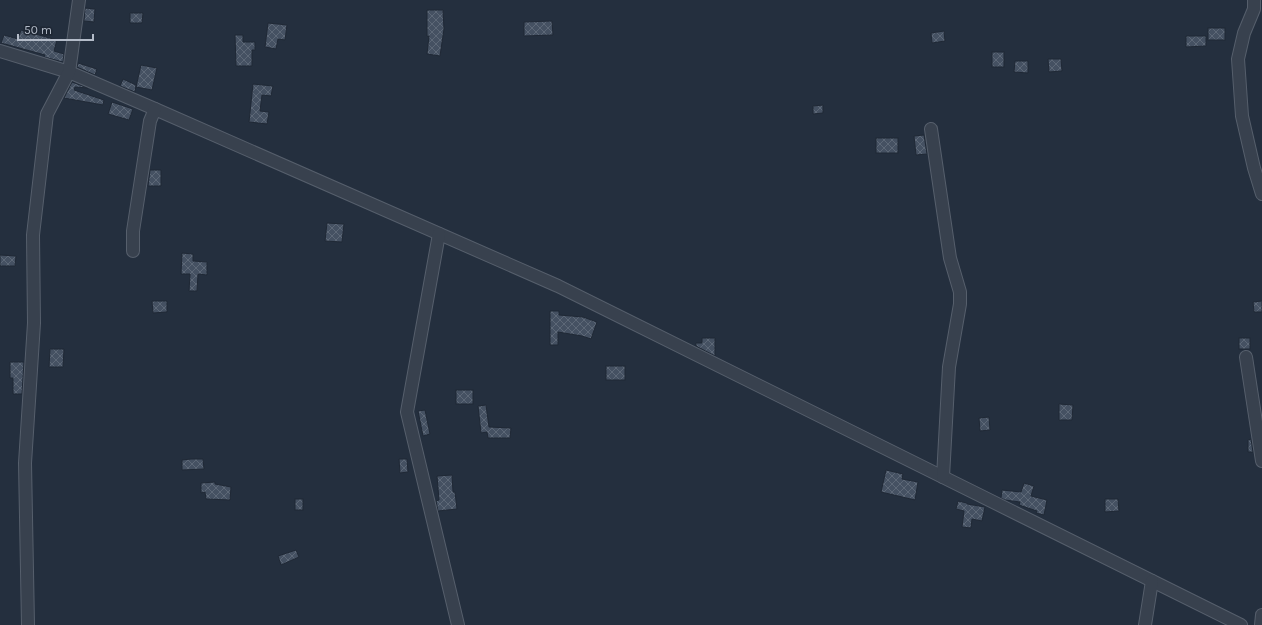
<svg xmlns="http://www.w3.org/2000/svg" width="1262" height="625" viewBox="0 0 1262 625" font-family="Karla,sans-serif">
<style>
.building{fill:url(#building-cross-hatch);stroke:#1f2835}
.lines{fill:none;stroke-linecap:round;stroke-linejoin:round}
.minor-casing{stroke:#565f6c;stroke-width:14}
.minor{stroke:#38414e;stroke-width:12}
</style>
<defs>
<pattern id="building-cross-hatch" width="8" height="8" patternUnits="userSpaceOnUse"><rect width="8" height="8" fill="#455162"/><path d="M0 0l8 8M0 8l8-8" fill="none" stroke="#5d6877"/></pattern>
</defs>
<rect width="100%" height="100%" fill="#242f3e"/>
<!-- building -->
<g class="building">
<polygon points="85,8 95,9 94,22 84,21"/>
<polygon points="427,10 443,10 444,29 440,56 427,54 429,36 427,36"/>
<polygon points="130,13 143,13 142,23 130,23"/>
<polygon points="552,21 553,35 524,36 524,22"/>
<polygon points="268,23 287,25 285,40 278,39 276,49 265,47"/>
<rect x="1208" y="28" width="17" height="12"/>
<polygon points="21,30 57,40 54,51 64,54 63,62 44,57 45,55 1,43 4,35 18,39"/>
<polygon points="944,31 945,41 932,43 931,33"/>
<polygon points="235,35 243,35 243,42 255,42 255,50 252,50 252,66 236,66"/>
<polygon points="1186,36 1206,36 1206,46 1186,47"/>
<rect x="992" y="52" width="12" height="15"/>
<polygon points="1048,59 1061,59 1062,71 1049,72"/>
<polygon points="1015,61 1028,61 1028,73 1014,72"/>
<polygon points="78,63 97,69 95,75 77,67"/>
<polygon points="141,65 157,68 152,90 136,87"/>
<polygon points="123,79 136,85 135,92 120,86"/>
<polygon points="72,82 88,88 75,87 74,90 104,100 103,105 64,98"/>
<polygon points="253,84 273,86 271,96 262,95 260,111 269,112 267,124 249,122"/>
<polygon points="112,102 133,109 129,120 108,114"/>
<polygon points="823,105 823,113 813,114 813,106"/>
<polygon points="924,135 927,154 916,155 914,136"/>
<rect x="876" y="138" width="22" height="15"/>
<polygon points="150,170 161,170 161,186 148,186"/>
<polygon points="327,223 344,224 342,242 325,241"/>
<polygon points="182,253 193,254 193,261 207,262 207,275 198,274 197,291 189,291 190,274 181,274"/>
<polygon points="0,255 16,256 15,266 0,266"/>
<polygon points="152,301 167,301 167,312 153,313"/>
<polygon points="1262,301 1262,312 1254,312 1253,302"/>
<polygon points="550,311 559,311 559,315 583,317 597,322 591,339 582,336 558,332 558,345 550,345"/>
<polygon points="702,338 715,338 715,356 696,346 696,343 702,343"/>
<rect x="1239" y="338" width="11" height="11"/>
<polygon points="50,349 64,349 63,367 49,367"/>
<polygon points="10,362 24,362 22,394 13,394 13,378 10,378"/>
<rect x="606" y="366" width="19" height="14"/>
<rect x="456" y="390" width="17" height="14"/>
<polygon points="1059,404 1073,405 1072,420 1059,420"/>
<polygon points="486,405 489,427 511,428 510,438 488,438 487,432 481,433 478,406"/>
<polygon points="425,410 430,434 423,436 418,411"/>
<polygon points="989,417 990,430 980,431 979,418"/>
<polygon points="1251,439 1253,452 1248,452 1248,440"/>
<polygon points="191,459 203,459 204,469 182,470 182,460"/>
<polygon points="399,459 407,459 408,472 400,473"/>
<polygon points="886,470 903,474 902,479 918,482 915,500 881,492"/>
<polygon points="452,475 453,492 455,492 457,509 438,511 436,501 439,500 437,476"/>
<polygon points="215,482 215,484 231,487 230,500 206,499 205,492 201,493 201,483"/>
<polygon points="1024,483 1034,486 1031,496 1047,500 1044,515 1036,513 1037,511 1019,505 1020,502 1005,500 1001,498 1002,490 1021,492"/>
<rect x="295" y="499" width="8" height="11"/>
<polygon points="1105,499 1118,499 1119,511 1105,512"/>
<polygon points="958,501 967,503 967,504 985,507 982,521 972,519 971,528 962,527 964,511 956,509"/>
<polygon points="296,550 299,557 281,565 278,556"/>
</g>
<g class="lines">
<!-- minor casing -->
<g class="minor-casing">
<g id="minor">
<polyline points="1254,0 1254,9 1244,33 1238,59 1242,116 1254,168 1262,194"/>
<polyline points="0,51 69,72 155,109 558,286 1241,625"/>
<polyline points="931,129 950,258 960,292 960,304 949,367 943,477"/>
<polyline points="439,234 407,412 458,625"/>
<polyline points="133,251 133,231 150,121 155,109"/>
<polyline points="1246,357 1262,461"/>
<polyline points="28,625 25,463 34,323 33,235 47,114 69,72 79,0"/>
<polyline points="1145,625 1152,581"/>
<polyline points="1261,625 1262,615"/>
</g>
</g>
<!-- minor -->
<use href="#minor" class="minor"/>
</g>
<!-- scale -->
<path d="M18 34v6h75v-6" fill="none" stroke="#b4bcc9" stroke-width="2"/>
<text x="24" y="34" font-size="12" fill="#b4bcc9" stroke="#1d2633" stroke-width="3" paint-order="stroke">50 m</text>
</svg>
